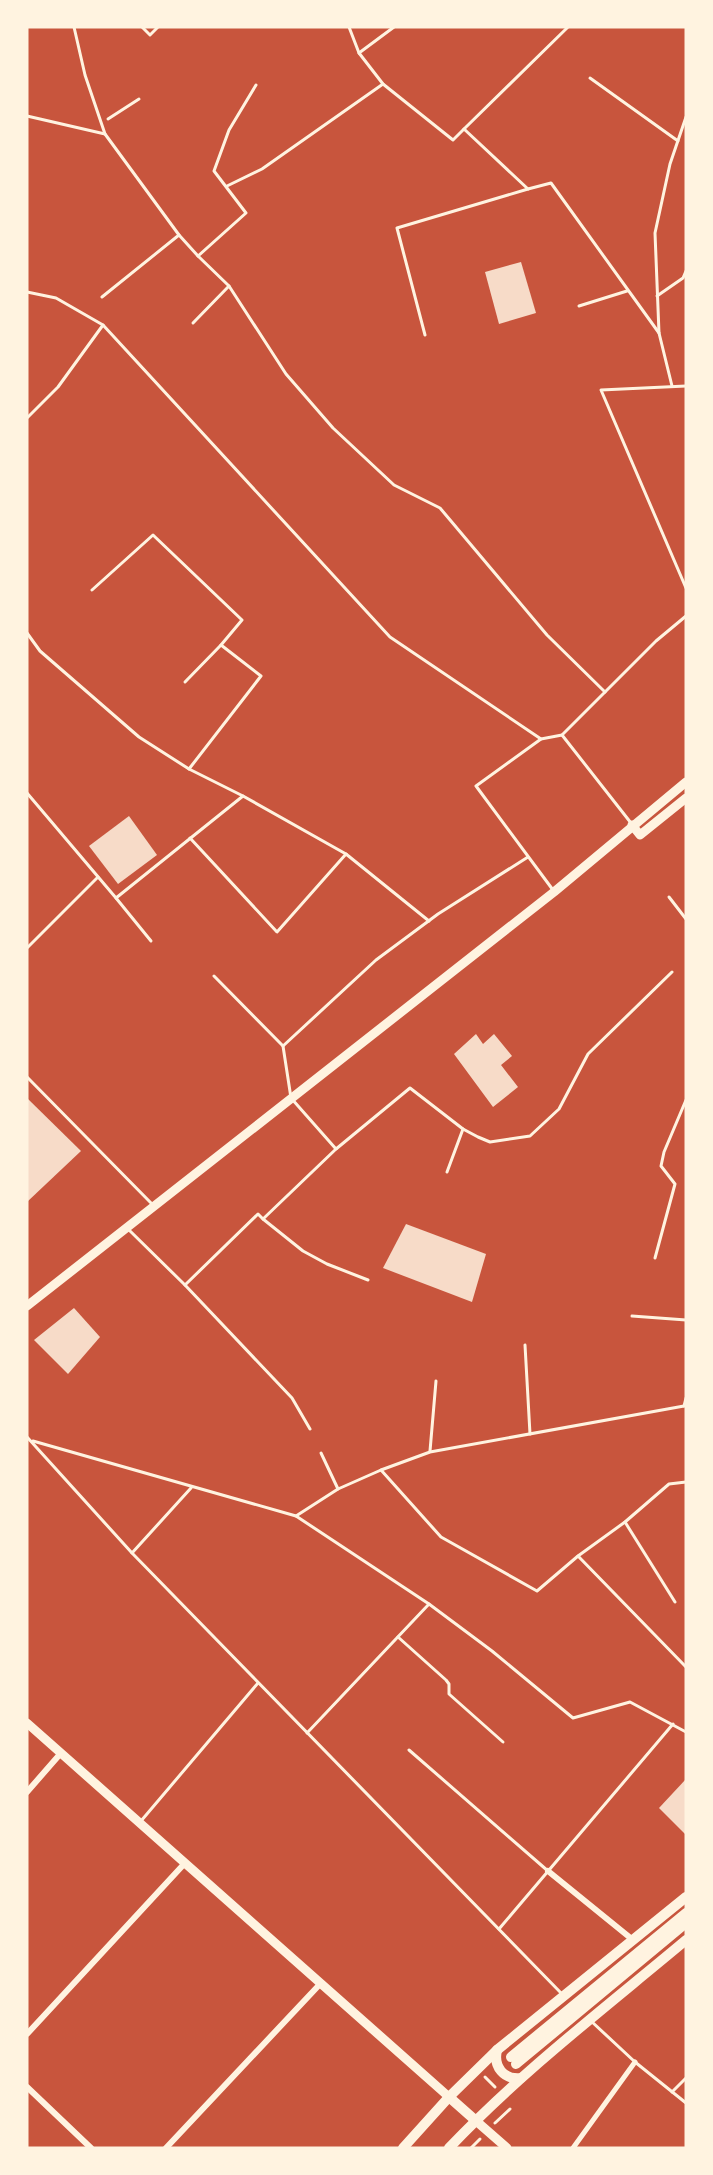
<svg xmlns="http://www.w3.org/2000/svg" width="713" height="2175" viewBox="0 0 713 2175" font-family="'DM Sans',sans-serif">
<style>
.building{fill:#f7dbc8}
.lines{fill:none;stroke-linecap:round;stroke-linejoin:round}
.path{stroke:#fff3e0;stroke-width:3}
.service{stroke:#fff3e0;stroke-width:3}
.pedestrian{stroke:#fff3e0;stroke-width:5}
.minor{stroke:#fff3e0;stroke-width:6}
.secondary{stroke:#fff3e0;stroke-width:9}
.primary{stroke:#fff3e0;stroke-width:10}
</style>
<rect width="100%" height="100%" fill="#c8553d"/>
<!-- building -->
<g class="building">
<polygon points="521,262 536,313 499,324 485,272"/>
<polygon points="129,816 157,855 118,884 89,846"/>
<polygon points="476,1034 483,1044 494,1034 512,1056 501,1065 518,1087 493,1107 454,1054"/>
<polygon points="27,1098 81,1151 27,1202"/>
<polygon points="406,1224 486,1254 472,1302 383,1268"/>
<polygon points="74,1308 100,1337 68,1374 34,1340"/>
<polygon points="686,1779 686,1835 659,1808"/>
</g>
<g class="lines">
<!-- path -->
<g class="path">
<polyline points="142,27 150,35 158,27"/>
<polyline points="108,119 139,99"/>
<polyline points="485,2077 495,2087"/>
<polyline points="495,2123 510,2109"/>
<polyline points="471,2148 480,2139"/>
</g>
<!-- service -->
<g class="service">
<polyline points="74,27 85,75 105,134 179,235 198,256 229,286 286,374 333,428 394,485 440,508 547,635 605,692"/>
<polyline points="349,27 359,53 383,84 453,140 464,129 528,189 551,183 659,333"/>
<polyline points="359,53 394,27"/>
<polyline points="590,78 678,141"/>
<polyline points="27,116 105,134"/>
<polyline points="464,129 568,27"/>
<polyline points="227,186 262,169 383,84"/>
<polyline points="198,256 246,213 214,171 229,130 256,85"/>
<polyline points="27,292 56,298 103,325 390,637 541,739"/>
<polyline points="657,296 683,278 686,271"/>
<polyline points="102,297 179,235"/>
<polyline points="579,306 627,291"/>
<polyline points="193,323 229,286"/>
<polyline points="425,335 397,228 528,189"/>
<polyline points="672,386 659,333 655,233 670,164 686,117"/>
<polyline points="686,386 601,390 686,588"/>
<polyline points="27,418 58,387 103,325"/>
<polyline points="92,590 153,535 242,620 221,645 261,676 189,769"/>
<polyline points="27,633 40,651 139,737 189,769 243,796 346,854 277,932 190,838"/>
<polyline points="185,682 221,645"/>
<polyline points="562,735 631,823"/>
<polyline points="27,793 116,898 243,796"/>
<polyline points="346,854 429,921"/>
<polyline points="553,890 476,786 541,739 562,735 656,641 686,616"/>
<polyline points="669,897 686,919"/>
<polyline points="116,898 151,941"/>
<polyline points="27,948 98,877"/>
<polyline points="214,976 283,1046"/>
<polyline points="27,1077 152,1204"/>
<polyline points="336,1149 291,1098 283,1046 376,960 438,914 528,857"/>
<polyline points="447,1172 463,1129"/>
<polyline points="263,1219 303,1251 327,1264 368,1280"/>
<polyline points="128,1229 185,1285 292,1398 310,1429"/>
<polyline points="655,1258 675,1184 661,1166 664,1152 686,1100"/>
<polyline points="185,1285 258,1214 263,1219 336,1149 410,1088 463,1129 478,1137 490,1142 530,1136 559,1109 588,1054 672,972"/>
<polyline points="632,1316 686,1320"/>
<polyline points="525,1345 530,1434"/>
<polyline points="684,1406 686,1398"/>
<polyline points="27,1437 132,1553 562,1994"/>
<polyline points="33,1441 296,1516 429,1604 492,1651 573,1718 630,1702 686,1732"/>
<polyline points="430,1451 436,1381"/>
<polyline points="321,1453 338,1489"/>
<polyline points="381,1470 441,1537 537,1591 578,1556 625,1522 669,1484 686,1482"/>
<polyline points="296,1516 338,1489 381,1470 430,1452 684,1406"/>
<polyline points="625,1522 675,1602"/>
<polyline points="132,1553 191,1488"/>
<polyline points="578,1556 686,1667"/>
<polyline points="398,1637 446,1680 449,1684 449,1694 503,1742"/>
<polyline points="307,1733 429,1604"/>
<polyline points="409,1750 548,1871"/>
<polyline points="141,1821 258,1683"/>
<polyline points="499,1929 673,1724"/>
<polyline points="591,2021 635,2062 686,2103"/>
<polyline points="672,2092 686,2078"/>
</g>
<!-- pedestrian -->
<polyline class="pedestrian" points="573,2148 635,2062"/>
<!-- minor -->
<g class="minor">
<polyline points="27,1792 61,1753"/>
<polyline points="548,1871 633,1940"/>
<polyline points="27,2034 185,1863"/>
<polyline points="27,2087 91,2148"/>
<polyline points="166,2148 321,1983"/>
</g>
<!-- secondary -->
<g class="secondary">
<polyline points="632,825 640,835 686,798"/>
<polyline points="27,1306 554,892 686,782"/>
<polyline points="27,1723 449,2097"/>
<polyline points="475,2120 507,2148"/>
</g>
<!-- primary -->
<g class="primary">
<path d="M497 2050C493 2067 504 2080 521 2078"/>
<polyline points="511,2057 686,1913"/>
<polyline points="516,2064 686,1923"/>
<polyline points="449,2097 475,2120"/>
<polyline points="403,2148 449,2097 497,2050 686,1897"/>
<path d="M449 2148C521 2072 606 2007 686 1940"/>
</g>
</g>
<!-- border -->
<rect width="713" height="2175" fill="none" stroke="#fff3e0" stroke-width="57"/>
</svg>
